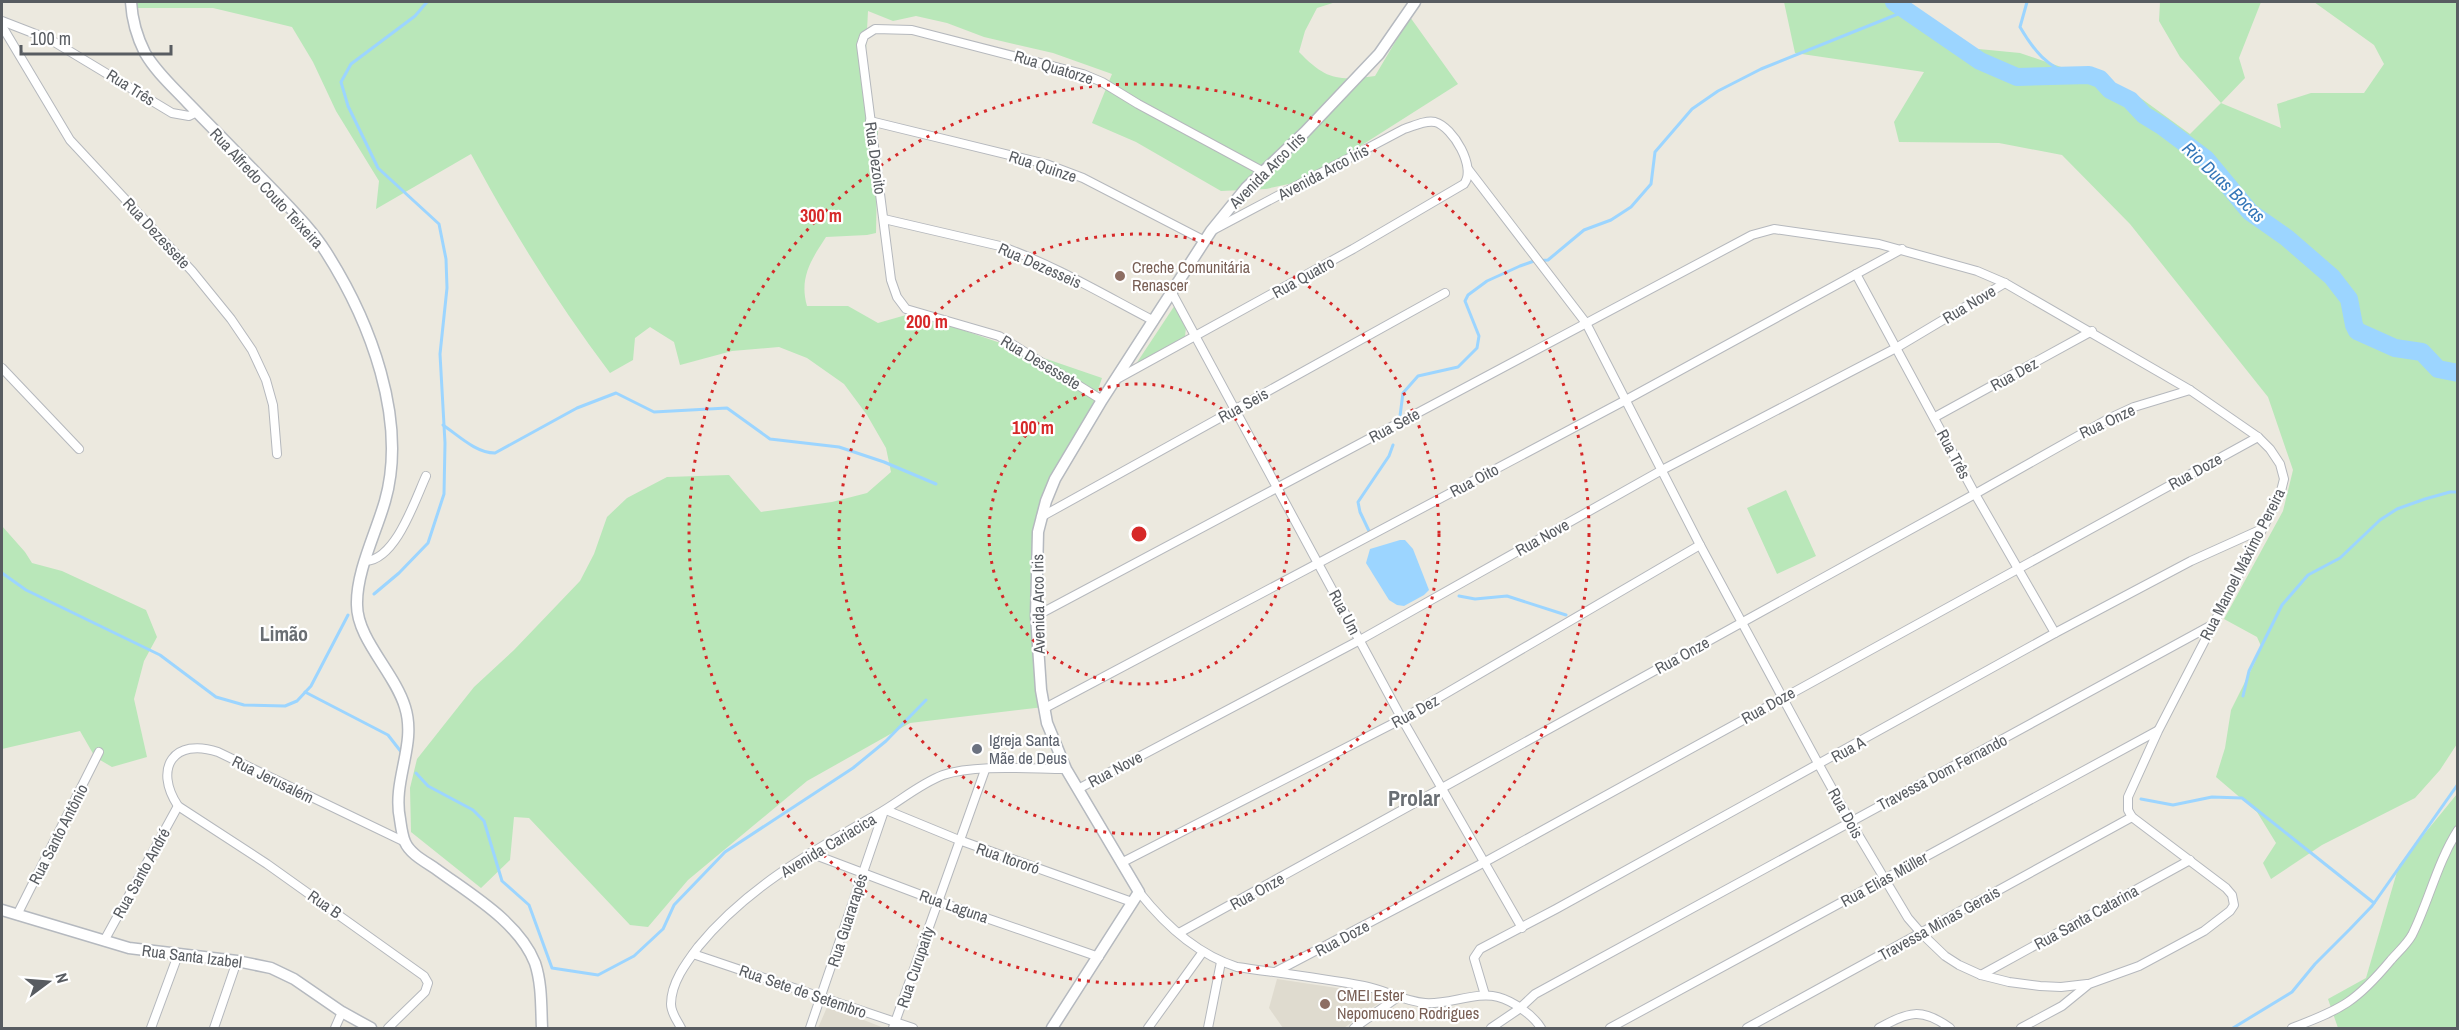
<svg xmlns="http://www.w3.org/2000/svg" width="2459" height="1030" viewBox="0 0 2459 1030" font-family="'Archivo Narrow',sans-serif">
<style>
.education{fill:#dfdbcf}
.green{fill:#b9e7b9}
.water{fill:#9cd5ff}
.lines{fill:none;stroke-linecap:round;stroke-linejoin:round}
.stream{stroke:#9cd5ff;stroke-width:3}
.river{stroke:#9cd5ff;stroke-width:18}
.street-casing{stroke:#b5b8bd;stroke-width:10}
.secondary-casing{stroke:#b5b9bf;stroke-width:13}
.street{stroke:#fff;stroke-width:8}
.secondary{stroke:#fff;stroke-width:10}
.ring{fill:none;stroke:#d62828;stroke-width:3;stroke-dasharray:3 6}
.education-dot{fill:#8d6e63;stroke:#fff;stroke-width:2}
.worship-dot{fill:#6b7280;stroke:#fff;stroke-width:2}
.labels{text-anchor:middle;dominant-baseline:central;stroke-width:4.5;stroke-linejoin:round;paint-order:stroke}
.street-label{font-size:16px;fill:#585c61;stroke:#fff}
.education-label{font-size:16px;fill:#785e54;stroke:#fff;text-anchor:start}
.worship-label{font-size:16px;fill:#5b616d;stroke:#fff;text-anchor:start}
.water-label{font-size:18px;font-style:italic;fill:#3376b8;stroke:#fff}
.quarter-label{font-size:20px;font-weight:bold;fill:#696e73;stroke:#fff}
.district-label{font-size:22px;font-weight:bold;fill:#696e73;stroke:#fff}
.centre{fill:#d62828;stroke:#fff;stroke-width:3}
.ring-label{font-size:18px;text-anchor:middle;font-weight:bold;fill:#d62828;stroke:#fff;stroke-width:4.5;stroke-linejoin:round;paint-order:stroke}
</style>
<rect width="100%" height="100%" fill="#ece9df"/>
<!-- education -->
<g class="education">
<polygon points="1277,979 1377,994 1383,1000 1344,1028 1283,1028 1269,1008"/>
<polygon points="828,1005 836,1009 884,1028 818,1028"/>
</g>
<!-- green -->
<g class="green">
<path d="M127 2H1336L1317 8 1305 31 1299 52C1326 80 1338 81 1375 76L1410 17 1458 84 1307 180 1266 189 1221 191 1136 142 1092 123 1112 74 1053 53 984 37 947 23 916 16 893 21 868 11 864 89 867 119 878 128 876 233 867 235 826 237C811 260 799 278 807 306H848L878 323 913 313 1102 378 1095 399 1041 518 1034 551 1044 707 910 723 807 781 688 880 648 927 630 925 529 818 514 817 510 860 481 888 411 832 410 788 417 759 474 687 514 650 580 581 594 554 607 517 627 498 667 477 729 475 761 512 832 502 867 493 891 472 886 448 867 415 844 384 807 358 779 347 732 351 680 365 674 342 650 327 635 338 633 360 610 373C558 304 512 230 471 154L376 209 379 181 336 111 313 62 292 27 213 8H127Z"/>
<polygon points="1784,2 1891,2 1889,5 1891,8 1958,47 2020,53 2131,91 2190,134 2221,103 2180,57 2159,21 2160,2 2261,2 2239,58 2245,78 2221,103 2281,128 2277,104 2311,93 2364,93 2384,64 2374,45 2314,2 2457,2 2457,744 2440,770 2415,798 2322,845 2271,879 2263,863 2276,843 2257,812 2216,777 2225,748 2231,710 2255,662 2261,646 2257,637 2224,619 2283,511 2293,470 2268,397 2130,224 2062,155 1999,143 1899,142 1894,122 1924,72 1795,53"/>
<polygon points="1175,305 1186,327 1185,337 1136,364"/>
<polygon points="1786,490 1816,556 1777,574 1747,508"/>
<polygon points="2,526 25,552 32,563 62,571 146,610 157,637 144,661 134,699 147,757 112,767 95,757 80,731 2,749"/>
<polygon points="2457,794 2457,1028 2338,1028 2328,999 2366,978 2399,865"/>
</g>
<!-- water -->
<polygon class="water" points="1400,540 1405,540 1413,549 1429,590 1424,595 1404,606 1397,605 1389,600 1366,563 1370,549"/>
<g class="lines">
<!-- stream -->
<g class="stream">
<path d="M2027 2 2020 27C2034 51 2047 67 2074 76"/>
<polyline points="1400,416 1403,393 1418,376 1458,367 1477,348 1479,336 1465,301 1468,295 1487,281 1520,266 1534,261 1548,260 1584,230 1611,220 1631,207 1651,184 1655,152 1692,109 1718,91 1761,69 1908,10"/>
<path d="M443 425C459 436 476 453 495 453L577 408 616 393 654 412 727 408 770 439 839 447 884 462 936 484"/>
<polyline points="1370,533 1360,512 1358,502 1389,456 1393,445"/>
<polyline points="2,573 26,590 160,655 216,697 244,705 285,706 297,701 311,686 348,615"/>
<polyline points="374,594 399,573 428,543 444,494 445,443 440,354 447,288 446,259 439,224 378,168 348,106 341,82 351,64 415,16 427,2"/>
<polyline points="1459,596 1475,599 1507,596 1566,615"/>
<polyline points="305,692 388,735 402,753"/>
<polyline points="2243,696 2249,671 2282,605 2308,575 2340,558 2380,520 2397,509 2425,499 2450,492 2458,492"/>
<polyline points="416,773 428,786 473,810 484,821 502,881 529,905 552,968 598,975 634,956 663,929 674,905 725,852 853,768 886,741 926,700"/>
<polyline points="2141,799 2173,805 2212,797 2242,798 2374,903"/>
<polyline points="2233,1028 2292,992 2315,964 2350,929 2372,906 2458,784"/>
</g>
<!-- river -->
<polyline class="river" points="1894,2 1980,61 2017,77 2089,75 2100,79 2110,90 2130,100 2144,115 2162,126 2206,159 2250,212 2287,238 2332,277 2349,299 2354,325 2357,331 2395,348 2422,352 2438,369 2458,373"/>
<!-- street casing -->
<g class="street-casing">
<g id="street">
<polyline points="2,21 51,40 172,113 189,116 197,112"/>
<polyline points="2,26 70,140 192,271 231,319 252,350 266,380 273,405 277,454"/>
<polyline points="870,121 1046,164 1083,178 1205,241"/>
<polyline points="1468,169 1586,323 1700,545 1819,765 1850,821 1908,918 1921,933 1945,956 1959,965 1981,975 2009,982 2040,986 2061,987 2087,984"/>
<path d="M884 219 1000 246C1054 265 1104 295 1154 321"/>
<polyline points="1856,274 1975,494 2055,633"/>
<polyline points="1172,293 1402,719 1522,928"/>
<polyline points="2,368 79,449"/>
<path d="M1117 379 1353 249 1464 184C1477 168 1453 127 1435 122 1425 120 1414 126 1404 129L1215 229"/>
<polyline points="1102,400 999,336 906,309 897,297 891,280 861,45 864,36 875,29 912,30 1083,74 1102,82 1138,104 1262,171"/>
<polyline points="1935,417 2092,331"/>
<polyline points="1041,517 1445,293"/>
<path d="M366 561C396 559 415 500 426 476"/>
<polyline points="1036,616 1752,235 1774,229 1879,244 1977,271 2005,283 2190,390 2258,437 2270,449 2280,464 2284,479 2280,495 2158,731 2128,797 2128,810 2132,817 2226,888 2232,895 2234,905 2230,911 2204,931 2139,966 2089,984 2062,1006 2021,1028"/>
<polyline points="1045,708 1624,401 1902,249"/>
<polyline points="1078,789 1360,640 1662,470 1896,348 2005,283"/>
<polyline points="886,810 959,840 1132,902"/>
<polyline points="810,853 937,901 1099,957"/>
<polyline points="1121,863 1402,719 1700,545"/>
<path d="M1139 892C1165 925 1196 954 1237 967 1279 973 1321 978 1364 986 1385 990 1403 1001 1425 1003 1448 1005 1477 991 1498 997 1513 1001 1533 1015 1541 1028"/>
<polyline points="17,915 99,752"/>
<polyline points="1179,933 1975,494 2108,419 2134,407 2190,390"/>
<polyline points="104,941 178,806"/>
<polyline points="693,954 913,1028"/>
<polyline points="1277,971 1483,863 2258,437"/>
<polyline points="1981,975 2190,860"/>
<polyline points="1485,995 1474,958 1480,949 1556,909 2055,633 2191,561 2262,529"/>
<polyline points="151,1028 178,955"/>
<polyline points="214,1028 237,961"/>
<polyline points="335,1028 342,1012"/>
<path d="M388 1028 425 992 428 983 424 976 267 864 178 806C153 768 174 737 218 752L405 842"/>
<path d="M681 1028C677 1020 671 1013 671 1004 671 983 686 963 698 947 746 888 811 852 876 815 898 803 919 784 943 775 975 764 1031 769 1066 769"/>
<polyline points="810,1028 884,811"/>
<polyline points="893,1028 985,770"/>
<polyline points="1148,1028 1202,953"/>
<polyline points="1208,1028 1221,962"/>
<polyline points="1354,1028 1398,997"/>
<polyline points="1491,1028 1519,1009 1535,994 2210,626"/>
<polyline points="1610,1028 2157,731"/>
<polyline points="1747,1028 2132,817"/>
<path d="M1879 1028C1909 1012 1921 1007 1950 1028"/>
<path d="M2292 1028C2342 1009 2356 1002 2391 960 2398 952 2407 944 2412 935 2429 901 2437 863 2458 830"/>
</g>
</g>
<!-- secondary casing -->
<g class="secondary-casing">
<g id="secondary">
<path d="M131 2C132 19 137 37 145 53 156 72 173 87 188 103 217 133 247 163 276 193 294 212 312 230 326 252 370 321 408 420 385 501 376 533 356 572 357 605 357 639 395 673 405 707 417 745 392 780 400 819 401 826 402 835 405 842 410 854 426 862 436 869 470 894 519 922 535 963 542 984 541 1007 542 1028"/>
<polyline points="2,910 129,948 237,961 271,968 294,979 342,1012 371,1028"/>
<polyline points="1052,1028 1139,892 1066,769 1047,723 1041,690 1036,616 1038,532 1046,501 1055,479 1102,400 1211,231 1246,188 1305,132 1379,54 1415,2"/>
</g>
</g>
<!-- street -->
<use href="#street" class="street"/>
<!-- secondary -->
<use href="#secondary" class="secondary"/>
</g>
<!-- distance rings -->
<g class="ring">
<circle cx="1139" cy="534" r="150"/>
<circle cx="1139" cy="534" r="300"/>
<circle cx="1139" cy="534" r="450"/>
</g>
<!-- markers -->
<g class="education-dot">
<circle cx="1120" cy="276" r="6"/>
<circle cx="1325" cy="1004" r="6"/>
</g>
<circle class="worship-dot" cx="977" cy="749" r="6"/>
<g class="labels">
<!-- street labels -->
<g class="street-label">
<text transform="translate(1054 67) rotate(17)">Rua Quatorze</text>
<text transform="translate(131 87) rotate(32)">Rua Três</text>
<text transform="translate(876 158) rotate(82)">Rua Dezoito</text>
<text transform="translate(1043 166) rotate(18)">Rua Quinze</text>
<text transform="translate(1267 170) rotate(-45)">Avenida Arco Iris</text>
<text transform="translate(1323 172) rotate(-28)">Avenida Arco Íris</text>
<text transform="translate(267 188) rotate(47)">Rua Alfredo Couto Teixeira</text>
<text transform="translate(157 233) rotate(47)">Rua Dezessete</text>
<text transform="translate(1040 265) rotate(24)">Rua Dezesseis</text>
<text transform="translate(1303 277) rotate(-29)">Rua Quatro</text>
<text transform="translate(1969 304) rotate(-31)">Rua Nove</text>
<text transform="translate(1041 362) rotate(31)">Rua Desessete</text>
<text transform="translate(2014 374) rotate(-29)">Rua Dez</text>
<text transform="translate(1243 405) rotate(-29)">Rua Seis</text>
<text transform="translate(2107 421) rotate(-25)">Rua Onze</text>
<text transform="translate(1394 425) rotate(-28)">Rua Sete</text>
<text transform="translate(1954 454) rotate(62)">Rua Três</text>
<text transform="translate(2195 471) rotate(-29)">Rua Doze</text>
<text transform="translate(1474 480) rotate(-28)">Rua Oito</text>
<text transform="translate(1542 537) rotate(-29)">Rua Nove</text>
<text transform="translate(2242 564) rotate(-63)">Rua Manoel Máximo Pereira</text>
<text transform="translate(1038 604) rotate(-91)">Avenida Arco Iris</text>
<text transform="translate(1345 612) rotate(62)">Rua Um</text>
<text transform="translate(1682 655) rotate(-29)">Rua Onze</text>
<text transform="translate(1768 705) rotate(-29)">Rua Doze</text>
<text transform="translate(1415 711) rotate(-29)">Rua Dez</text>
<text transform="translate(1848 749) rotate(-29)">Rua A</text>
<text transform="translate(1115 769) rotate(-28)">Rua Nove</text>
<text transform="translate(1942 772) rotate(-28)">Travessa Dom Fernando</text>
<text transform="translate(273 779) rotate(26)">Rua Jerusalém</text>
<text transform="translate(1846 813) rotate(61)">Rua Dois</text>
<text transform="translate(58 834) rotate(-63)">Rua Santo Antônio</text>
<text transform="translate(828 845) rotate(-31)">Avenida Cariacica</text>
<text transform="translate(1008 858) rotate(19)">Rua Itororó</text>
<text transform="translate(141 873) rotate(-61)">Rua Santo André</text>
<text transform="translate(1884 879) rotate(-29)">Rua Elias Müller</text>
<text transform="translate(1257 891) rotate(-29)">Rua Onze</text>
<text transform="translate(325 904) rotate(35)">Rua B</text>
<text transform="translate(954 906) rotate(19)">Rua Laguna</text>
<text transform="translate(2086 917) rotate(-29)">Rua Santa Catarina</text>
<text transform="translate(847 920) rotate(-72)">Rua Guararapés</text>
<text transform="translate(1939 923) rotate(-29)">Travessa Minas Gerais</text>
<text transform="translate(1342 938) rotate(-28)">Rua Doze</text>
<text transform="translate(192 956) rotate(7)">Rua Santa Izabel</text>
<text transform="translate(915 967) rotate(-71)">Rua Curupaity</text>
<text transform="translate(803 991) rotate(19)">Rua Sete de Setembro</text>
</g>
<!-- education labels -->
<g class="education-label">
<text x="1132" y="267">Creche Comunitária<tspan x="1132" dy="18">Renascer</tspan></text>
<text x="1337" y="995">CMEI Ester<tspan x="1337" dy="18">Nepomuceno Rodrigues</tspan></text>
</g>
<!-- worship labels -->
<g class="worship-label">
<text x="989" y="740">Igreja Santa<tspan x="989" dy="18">Mãe de Deus</tspan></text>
</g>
<!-- water labels -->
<g class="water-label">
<text transform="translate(2224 182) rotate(44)">Rio Duas Bocas</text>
</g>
<!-- quarter labels -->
<g class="quarter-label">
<text x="284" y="633">Limão</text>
</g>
<!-- district labels -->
<g class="district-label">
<text x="1414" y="798">Prolar</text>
</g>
</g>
<circle cx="1139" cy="534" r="9" class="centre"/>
<g class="ring-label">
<text x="821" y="222">300 m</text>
<text x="927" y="328">200 m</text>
<text x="1033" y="434">100 m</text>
</g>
<!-- border -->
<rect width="2459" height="1030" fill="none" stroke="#585c61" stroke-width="6"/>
<!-- north arrow -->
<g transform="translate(48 982) rotate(74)" stroke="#ffffff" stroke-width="4.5" paint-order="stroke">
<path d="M0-4.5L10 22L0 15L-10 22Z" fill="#585c61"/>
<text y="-9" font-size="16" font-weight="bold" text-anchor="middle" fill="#585c61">N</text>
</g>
<!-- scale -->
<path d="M21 45v9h150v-9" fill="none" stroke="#585c61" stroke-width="3"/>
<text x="30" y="45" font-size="18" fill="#585c61" stroke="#ffffff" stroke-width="4.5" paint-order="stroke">100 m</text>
</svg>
